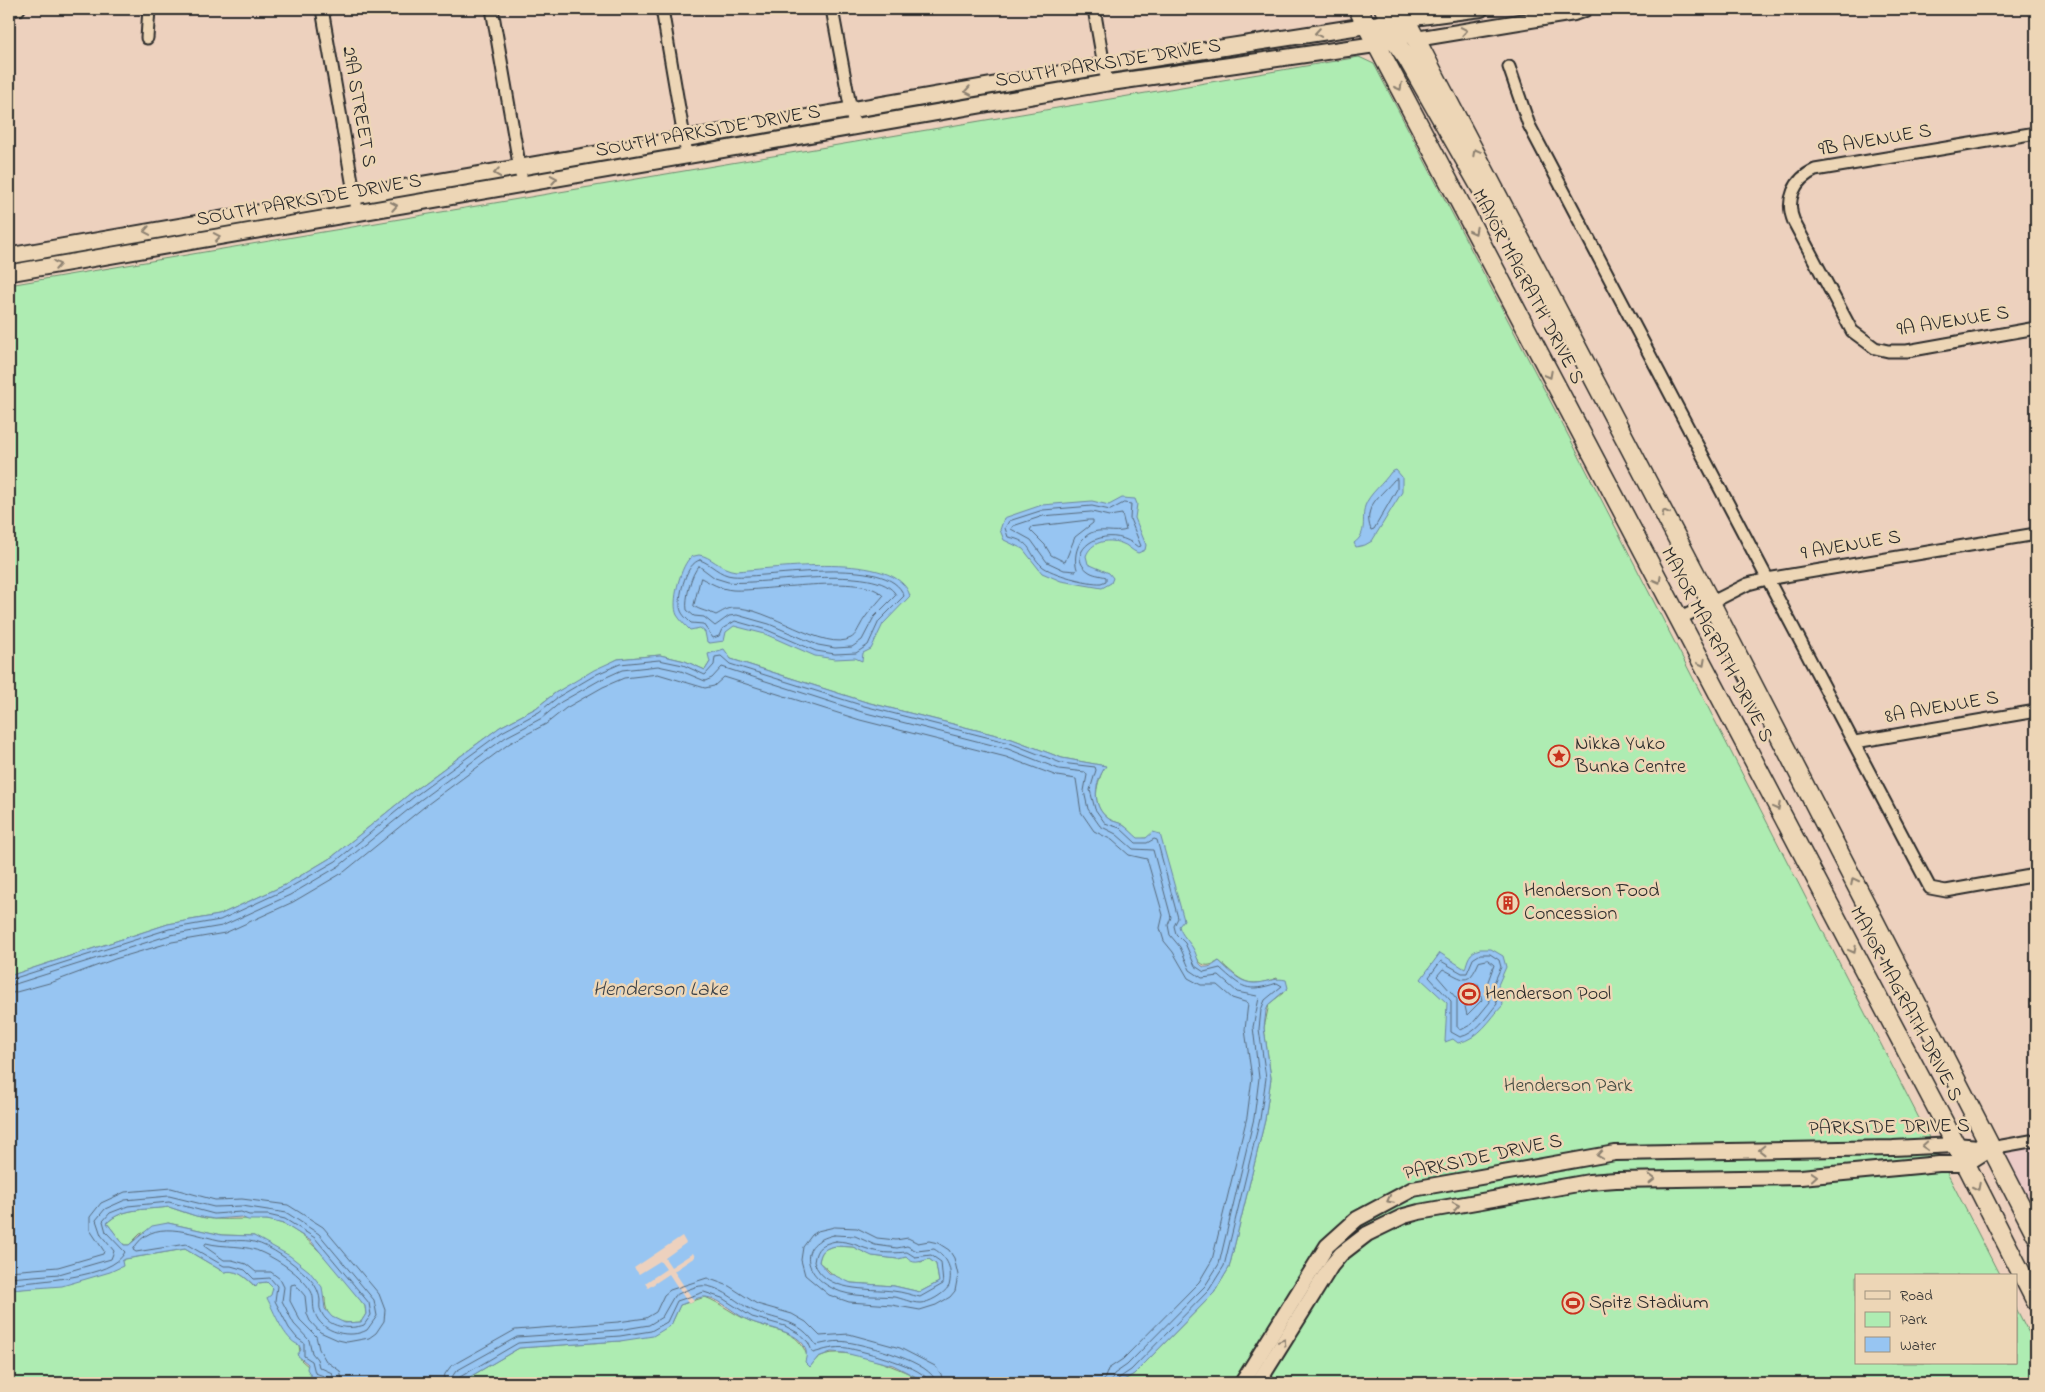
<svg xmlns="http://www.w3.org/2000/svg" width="2045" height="1392" viewBox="0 0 2045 1392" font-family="'Indie Flower',sans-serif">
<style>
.built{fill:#eccbc8}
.green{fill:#aeecb2;stroke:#6c8c6e}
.water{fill:#97c5f2;stroke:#6c87a2;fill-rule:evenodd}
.pier{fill:#edd1be}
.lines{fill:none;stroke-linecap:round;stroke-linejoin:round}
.shore{stroke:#56697b;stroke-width:1}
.minor-casing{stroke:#2b2b2b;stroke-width:15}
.tertiary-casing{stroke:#2b2b2b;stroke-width:18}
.secondary-casing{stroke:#2b2b2b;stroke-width:19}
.primary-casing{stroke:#2b2b2b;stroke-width:21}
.minor{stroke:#edd6b6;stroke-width:11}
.tertiary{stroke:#edd6b6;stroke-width:14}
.secondary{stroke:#edd6b6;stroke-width:15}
.primary{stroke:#edd6b6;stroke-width:18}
.oneway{stroke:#8c8070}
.labels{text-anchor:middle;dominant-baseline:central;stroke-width:5;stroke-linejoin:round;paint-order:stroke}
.street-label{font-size:20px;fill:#2b2b2b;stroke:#edd6b6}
.poi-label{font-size:20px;fill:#2b2b2b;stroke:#edd6b6;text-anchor:start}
.park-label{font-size:20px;fill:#3f483f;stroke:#edd6b6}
.water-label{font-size:21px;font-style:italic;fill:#3b4249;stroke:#edd6b6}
</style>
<rect width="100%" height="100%" fill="#edd1be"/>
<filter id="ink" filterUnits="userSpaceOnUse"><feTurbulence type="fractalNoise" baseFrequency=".02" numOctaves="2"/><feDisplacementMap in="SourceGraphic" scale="10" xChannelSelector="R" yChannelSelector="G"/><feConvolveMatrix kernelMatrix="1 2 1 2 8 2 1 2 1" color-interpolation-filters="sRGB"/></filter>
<g filter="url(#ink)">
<!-- built -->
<polygon class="built" points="2036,1140 2036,1235 1991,1148"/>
<!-- green -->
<g class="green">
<path d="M1359 57 1374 64 1579 456 2000 1276H1856V1363H2016V1308L2036 1347V1383H1119L1134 1374 1214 1293 1229 1268 1265 1120 1271 1078 1264 1028 1269 1004 1283 993 1277 978C1246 989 1242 981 1219 961 1195 976 1197 948 1180 932L1146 838 1138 839C1133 834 1129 829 1123 825 1119 822 1113 822 1109 819 1089 805 1097 782 1105 766L1062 758 1012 739 866 702 731 659 710 662 705 670 685 661 660 655 618 659 555 693 536 708 500 727 412 792 332 857 285 885 219 915 168 924 9 976V285Z"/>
<path d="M169 1207C184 1212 198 1218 214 1219 232 1220 249 1218 267 1220 305 1223 342 1278 365 1306L366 1314 361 1322C341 1324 325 1322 325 1298L254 1236 222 1235 168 1223 140 1234 129 1245H124L107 1223C122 1207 149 1210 169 1207Z"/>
<path d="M836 1246 853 1247 873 1256 898 1259 906 1257 921 1262 929 1259 936 1264 939 1282 920 1292 894 1286 851 1283 838 1279 819 1262C821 1250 825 1248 836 1246Z"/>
<path d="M185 1249 224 1272C238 1269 246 1278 255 1287L258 1283 267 1282 273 1288 272 1295 268 1298 299 1345 301 1360 327 1383H9V1290L62 1285 125 1259Z"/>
<path d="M705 1297C721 1303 734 1315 750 1321 781 1334 802 1327 810 1367 813 1363 816 1358 821 1356 846 1344 904 1370 928 1383H454L461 1382 519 1348 620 1341 671 1325 680 1305Z"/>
</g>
<!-- water -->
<g class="water">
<path d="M1396 470 1402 477V492L1372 541 1365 545 1356 547 1354 543C1368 533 1361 520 1365 506 1369 494 1384 483 1391 472Z"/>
<path d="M1122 498 1135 499 1137 504 1135 518 1146 545 1145 550 1138 553C1132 551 1128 545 1121 543 1107 538 1091 542 1086 556L1088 564 1109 573 1113 578 1111 583 1102 588 1061 581 1042 573 1023 549 1004 540 1000 530 1004 518 1042 505 1092 501 1109 505Z"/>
<path d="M699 555C711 556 719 569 736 571 771 569 898 550 910 596L883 624 871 649 863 653 862 661 855 658 835 659 815 656 765 634 734 626 726 632 724 641 710 643 707 642 705 632 700 628 690 630C686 626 680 620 677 615 671 603 680 569 689 559 691 556 695 556 699 555Z"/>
<path d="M724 649 731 659 866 702 1012 739 1062 758 1106 766C1095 781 1090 806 1109 819 1113 822 1119 822 1123 825 1129 829 1133 834 1138 838H1146L1153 832 1160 834 1184 920 1179 926C1181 935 1190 942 1194 950 1197 955 1198 965 1204 967 1210 968 1215 964 1219 961 1233 974 1243 987 1263 982 1273 980 1277 978 1286 980L1288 988 1269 1004 1266 1011 1264 1028 1271 1078 1265 1120 1229 1268 1214 1293 1134 1374 1119 1383H928L893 1365 845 1353 831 1352 818 1357 810 1367 805 1362C815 1332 768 1329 750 1321 735 1315 722 1299 706 1297 698 1296 687 1303 680 1305L671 1325 653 1336 620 1341 519 1348 461 1382 454 1383H327L321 1379H313L307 1369 308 1364 297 1355 301 1350 299 1345C284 1340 274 1311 267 1298L271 1295 273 1288 267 1282 258 1283 256 1287C246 1278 238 1269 224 1272L185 1249 125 1259 122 1261 123 1266 110 1272 62 1286 9 1290V976L168 924 219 915 285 885 332 857 412 792 500 727 536 708 555 693 594 670 618 659 660 655 685 661 705 670 710 662 708 654ZM169 1207 196 1216 214 1219 241 1217 248 1220H267L284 1224 311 1241 365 1306 366 1314 361 1322 345 1323 332 1317 325 1309 322 1287 309 1271 290 1256 254 1236 222 1235 168 1223 152 1226 129 1245H124L107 1223C122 1207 149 1210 169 1207ZM836 1246 853 1247 872 1256 898 1259 906 1257C913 1265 919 1262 929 1259L936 1264 939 1282 920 1292 894 1286 851 1283 829 1273 819 1262C821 1250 825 1248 836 1246Z"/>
<path d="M1480 949H1491L1503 956 1506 967 1498 985 1503 1005C1489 1020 1480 1038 1458 1043L1453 1039 1445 1042 1447 1003 1421 979 1440 953 1465 969C1468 959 1469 952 1480 949Z"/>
</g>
<!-- pier -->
<polygon class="pier" points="682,1236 686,1243 665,1258 671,1267 693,1253 695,1257 674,1271 694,1301 688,1303 669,1274 648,1288 645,1283 666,1269 660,1261 639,1274 634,1268"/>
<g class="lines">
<!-- shore -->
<g class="shore">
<path d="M1397 479V489L1374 529 1371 530C1362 506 1381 496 1394 480Z"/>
<path d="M1124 503 1131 504 1130 519 1141 546 1138 547C1106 520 1062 552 1088 571 1093 575 1100 575 1106 577V581L1101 583C1089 584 1051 574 1042 566 1028 554 1033 541 1008 537L1005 528 1009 521 1043 510 1092 506 1110 510Z"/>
<path d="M1092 512 1109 516 1122 514 1126 530C1119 533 1107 530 1098 531 1080 533 1072 554 1077 569L1076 571 1064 570 1047 562 1031 540 1011 529 1013 526 1043 516Z"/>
<polygon points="1089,520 1093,520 1093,523 1075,537 1065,562 1051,555 1045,545 1030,530 1032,527"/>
<path d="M700 560C712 564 719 575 733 576 767 579 890 553 904 596L879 621 868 645 856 653 835 654 816 651 767 630 735 621 722 629 719 636 713 638 703 624 691 623C686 618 681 614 680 607 679 594 686 563 700 560Z"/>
<path d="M699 566 715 578 728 582C760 586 879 562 896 595L874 617 862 640 852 647 835 648 818 645 769 624 737 615 729 616 715 626 704 617 694 616 687 610C685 599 691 573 699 566Z"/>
<path d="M701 578C711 583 720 589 733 590 762 592 866 572 883 596 875 606 866 614 860 626 857 631 856 635 851 638 825 653 766 606 734 608 727 608 722 612 716 615 710 612 698 610 694 606Z"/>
<path d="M1481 954H1490L1499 960 1501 967 1493 985 1497 1004C1487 1016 1476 1034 1460 1037L1451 1032V1001L1429 977 1441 961 1462 973H1467L1473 959Z"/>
<path d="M1488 960 1494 965 1487 984 1490 1002 1472 1024 1461 1030 1457 1027V999L1437 976 1443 969C1464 980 1468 987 1479 962Z"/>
<path d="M9 980 169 929 220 920 287 889 336 861 415 796 502 732 539 712 558 697 597 674 620 664 659 660 683 665 705 675 714 665 715 657 721 656 730 664 864 706 1010 743 1061 763 1095 767 1096 770 1090 790 1095 809 1105 823 1120 828 1136 843H1147L1154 839 1157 840 1178 918 1174 926 1176 934 1185 943 1195 966 1204 972 1220 968C1242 988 1247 993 1277 983L1282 986 1265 1000 1261 1010 1259 1029 1266 1078 1260 1119 1224 1266 1209 1290 1131 1370 1119 1378 1117 1383"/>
<polygon points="1478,984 1482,1000 1467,1015 1461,989"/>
<polyline points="9,986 170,935 222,926 290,895 339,866 419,801 506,737 542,718 561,702 600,680 622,670 658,666 681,671 705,681 712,678 722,667 862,712 1008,749 1059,769 1085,772 1087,775 1084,791 1088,809 1100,826 1116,834 1133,849 1153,850 1171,917 1168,925 1170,935 1180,947 1190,970 1202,978 1219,976 1237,992 1257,996 1259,998 1253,1027 1259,1078 1254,1118 1219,1264 1205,1286 1127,1365 1114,1374 1111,1383"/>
<polyline points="9,994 53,982 115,959 172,942 225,933 293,902 344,872 424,807 510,743 546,724 566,708 603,687 624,678 658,674 705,688 714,686 724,677 860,720 1006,757 1057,776 1076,779 1081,812 1094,831 1112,840 1129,855 1147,859 1163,915 1160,928 1164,941 1173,952 1188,978 1201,985 1217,985 1232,998 1248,1003 1245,1030 1252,1078 1247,1117 1212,1260 1199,1282 1123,1359 1108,1369 1103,1383"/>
<polygon points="835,1227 857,1228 877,1238 896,1240 908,1238 918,1243 929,1241 938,1243 949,1250 954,1258 958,1275 955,1291 950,1297 936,1305 920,1310 892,1305 849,1302 829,1295 805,1275 801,1260 803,1247 812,1235 818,1231"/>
<path d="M834 1235 855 1236 875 1245 897 1248 907 1246 917 1251 934 1249C948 1257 953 1270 949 1286 944 1294 929 1303 920 1303 911 1303 902 1298 894 1297 874 1295 852 1298 834 1289 804 1275 796 1243 834 1235Z"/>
<path d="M836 1241C854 1242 856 1246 871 1250 883 1254 895 1253 907 1252L915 1257 931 1255 941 1262 943 1284 920 1297C911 1295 903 1292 893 1291 868 1288 825 1293 814 1262 816 1247 822 1244 836 1241Z"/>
<polyline points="9,1271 58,1267 103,1254 104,1251 90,1230 90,1217 101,1203 125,1192 171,1188 215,1200 242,1199 288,1205 323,1227 379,1294 385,1310 384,1321 376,1333 369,1338 347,1342 338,1340 320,1332 310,1321 307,1314 305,1296 295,1284 291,1285 290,1301 300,1320 316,1336 319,1349 326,1361 340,1371 343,1383"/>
<path d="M9 1278 59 1274 111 1259 114 1251 101 1235 96 1220 105 1209 125 1200 169 1196 214 1207 242 1206 287 1213 319 1234 374 1300 377 1316 367 1330C351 1339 321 1333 315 1313 312 1306 315 1298 311 1291 300 1274 280 1261 263 1253 246 1244 224 1248 206 1243L204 1246 224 1260H232L246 1264 256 1272H271L280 1279 284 1287 282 1301 294 1324 309 1340 312 1353 317 1359 319 1367 332 1373 335 1383"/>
<path d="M9 1285C38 1280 112 1279 125 1252L106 1232 103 1221 110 1213 128 1206 169 1202 214 1214 241 1212 249 1215H268L285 1219 315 1238 369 1303 371 1315 364 1325C350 1330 327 1328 321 1311 319 1308 320 1304 320 1300 319 1290 313 1281 305 1274 292 1262 271 1246 254 1242 243 1239 230 1242 219 1240 191 1234 151 1216 133 1250L136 1252 186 1244 224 1266H231L245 1270 254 1279 270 1278 277 1286 275 1301 289 1328 297 1338 304 1343V1356L312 1361 315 1373 327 1377 329 1383"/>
<polyline points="443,1383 445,1374 451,1366 515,1330 618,1322 646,1318 656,1312 664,1295 670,1290 707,1278 729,1286 757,1304 792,1314 806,1322 820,1336 849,1334 900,1348 935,1366 941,1374 943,1383"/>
<path d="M451 1383 452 1377 456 1371 517 1337 619 1330 649 1325 662 1317 674 1296C682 1292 698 1284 707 1286 725 1289 738 1304 754 1311 781 1322 799 1319 816 1345 827 1343 836 1340 847 1342 866 1345 934 1362 936 1383"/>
<path d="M457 1383 460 1377 518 1343 620 1336 651 1331 667 1322 677 1301 704 1292 722 1298 752 1317 785 1326 798 1333 808 1342 813 1353C824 1350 834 1346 847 1348 862 1351 928 1367 929 1383"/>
</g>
<!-- minor casing -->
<g class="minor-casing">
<g id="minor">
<polyline points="322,9 356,204"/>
<polyline points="492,9 521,175"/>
<polyline points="662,9 687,155"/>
<polyline points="832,9 854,127"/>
<polyline points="1094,9 1107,83"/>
<polyline points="9,10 19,9"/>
<polyline points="147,38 149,9"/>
<polyline points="1509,67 1529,125 1930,888 1946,891 2036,875"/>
<path d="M2036 133 1815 170C1794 179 1785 201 1794 222L1852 331 1875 348 1888 351H1907L2036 328"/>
<polyline points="1679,619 1748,584 1767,579 2036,534"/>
<polyline points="1855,742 2036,711"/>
<polyline points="1991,1148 2036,1140"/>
</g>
</g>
<!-- tertiary casing -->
<g class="tertiary-casing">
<g id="tertiary">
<polyline points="1406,19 1481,9"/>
<polyline points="1416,39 1574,13 1585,9"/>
<polyline points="1242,1383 1327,1246 1357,1219 1413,1189 1615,1153 1893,1148 1955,1145 1991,1148"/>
<polyline points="1258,1383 1331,1266 1341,1254 1367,1234 1404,1216 1419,1212 1589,1182 1616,1180 1801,1177 1939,1164 1966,1164 1991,1148"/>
</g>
</g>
<!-- secondary casing -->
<g class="secondary-casing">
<g id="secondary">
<polyline points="9,256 1104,66 1402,20"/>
<polyline points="9,273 1107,83 1386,43"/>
</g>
</g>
<!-- primary casing -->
<g class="primary-casing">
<g id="primary">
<polyline points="1358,9 1966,1164 2036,1302"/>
<polyline points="1384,9 1393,21 1410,34"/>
<polyline points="1400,9 1711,603 2036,1235"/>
<polyline points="1366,25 1395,41 1407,58 1495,213"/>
</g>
</g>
<!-- minor -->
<use href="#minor" class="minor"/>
<!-- tertiary -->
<use href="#tertiary" class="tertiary"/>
<!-- secondary -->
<use href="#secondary" class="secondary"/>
<!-- primary -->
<use href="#primary" class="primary"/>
</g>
<!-- one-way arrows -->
<defs><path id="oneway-chevron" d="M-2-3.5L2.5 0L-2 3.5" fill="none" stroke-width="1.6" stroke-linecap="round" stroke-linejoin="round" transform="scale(1.25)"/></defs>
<g class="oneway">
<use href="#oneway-chevron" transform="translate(1464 31) rotate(-10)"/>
<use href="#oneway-chevron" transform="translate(1318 33) rotate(171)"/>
<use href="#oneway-chevron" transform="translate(1399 87) rotate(62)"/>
<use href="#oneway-chevron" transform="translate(968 91) rotate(170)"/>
<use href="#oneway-chevron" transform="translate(1476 152) rotate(-118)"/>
<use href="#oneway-chevron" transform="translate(497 173) rotate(171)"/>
<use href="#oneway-chevron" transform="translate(554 179) rotate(-10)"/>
<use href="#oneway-chevron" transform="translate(394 206) rotate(-10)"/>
<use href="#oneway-chevron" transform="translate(147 231) rotate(170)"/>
<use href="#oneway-chevron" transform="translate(1474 231) rotate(62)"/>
<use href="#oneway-chevron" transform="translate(217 237) rotate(-10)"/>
<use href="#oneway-chevron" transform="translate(57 265) rotate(-10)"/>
<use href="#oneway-chevron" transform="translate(1549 375) rotate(62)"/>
<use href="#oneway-chevron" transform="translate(1665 513) rotate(-118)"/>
<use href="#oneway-chevron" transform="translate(1658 580) rotate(62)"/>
<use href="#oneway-chevron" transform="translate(1702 663) rotate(62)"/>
<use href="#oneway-chevron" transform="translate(1777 807) rotate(62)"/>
<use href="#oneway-chevron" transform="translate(1854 881) rotate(-117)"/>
<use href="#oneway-chevron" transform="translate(1853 950) rotate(62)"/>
<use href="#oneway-chevron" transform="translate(1925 1146) rotate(176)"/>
<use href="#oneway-chevron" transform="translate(1762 1150) rotate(179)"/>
<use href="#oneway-chevron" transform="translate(1600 1155) rotate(172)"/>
<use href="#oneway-chevron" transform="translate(1814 1176) rotate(-5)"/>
<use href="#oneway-chevron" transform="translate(1652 1179) rotate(-1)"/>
<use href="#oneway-chevron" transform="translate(1977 1187) rotate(63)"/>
<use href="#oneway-chevron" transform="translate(1390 1200) rotate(152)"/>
<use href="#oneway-chevron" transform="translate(1456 1206) rotate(-10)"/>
<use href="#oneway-chevron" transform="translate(1283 1342) rotate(-59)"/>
</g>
</g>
<!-- icons -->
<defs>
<g id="sight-ring" transform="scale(1.125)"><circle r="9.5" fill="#edd6b6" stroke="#c8321e" stroke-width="1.5"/><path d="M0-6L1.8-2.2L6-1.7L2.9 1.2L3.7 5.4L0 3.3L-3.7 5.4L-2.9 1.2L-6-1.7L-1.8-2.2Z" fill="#c8321e"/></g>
<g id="building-ring" transform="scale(1.125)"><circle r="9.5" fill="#edd6b6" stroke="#c8321e" stroke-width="1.5"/><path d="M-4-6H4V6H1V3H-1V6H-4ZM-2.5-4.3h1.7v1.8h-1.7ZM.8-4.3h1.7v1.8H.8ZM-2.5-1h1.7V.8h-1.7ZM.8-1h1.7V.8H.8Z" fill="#c8321e"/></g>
<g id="stadium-ring" transform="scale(1.125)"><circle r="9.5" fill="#edd6b6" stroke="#c8321e" stroke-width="1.5"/><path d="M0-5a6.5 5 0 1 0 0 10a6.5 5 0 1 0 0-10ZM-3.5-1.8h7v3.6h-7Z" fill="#c8321e"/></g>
</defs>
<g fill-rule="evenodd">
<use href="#sight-ring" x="1559" y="756"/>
<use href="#building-ring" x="1508" y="903"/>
<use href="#stadium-ring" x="1469" y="994"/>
<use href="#stadium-ring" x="1573" y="1303"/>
</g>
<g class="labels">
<!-- street labels -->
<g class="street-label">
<text transform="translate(1108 64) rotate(-9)">SOUTH PARKSIDE DRIVE S</text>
<text transform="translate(358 107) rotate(80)">29A STREET S</text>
<text transform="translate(708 132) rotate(-10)">SOUTH PARKSIDE DRIVE S</text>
<text transform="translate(1875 141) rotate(-10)">9B AVENUE S</text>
<text transform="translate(309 201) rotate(-10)">SOUTH PARKSIDE DRIVE S</text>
<text transform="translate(1527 287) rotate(62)">MAYOR MAGRATH DRIVE S</text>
<text transform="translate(1953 322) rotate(-9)">9A AVENUE S</text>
<text transform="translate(1851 546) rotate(-10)">9 AVENUE S</text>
<text transform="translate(1716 645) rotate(62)">MAYOR MAGRATH DRIVE S</text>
<text transform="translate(1942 708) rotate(-10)">8A AVENUE S</text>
<text transform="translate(1905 1004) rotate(62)">MAYOR MAGRATH DRIVE S</text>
<text transform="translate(1889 1128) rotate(-1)">PARKSIDE DRIVE S</text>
<text transform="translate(1483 1158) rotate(-12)">PARKSIDE DRIVE S</text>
</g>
<!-- poi labels -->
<g class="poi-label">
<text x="1575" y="744">Nikka Yuko<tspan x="1575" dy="23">Bunka Centre</tspan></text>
<text x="1524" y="891">Henderson Food<tspan x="1524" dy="23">Concession</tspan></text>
<text x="1485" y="994">Henderson Pool</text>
<text x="1589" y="1303">Spitz Stadium</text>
</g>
<!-- park labels -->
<g class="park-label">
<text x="1568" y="1086">Henderson Park</text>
</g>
<!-- water labels -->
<g class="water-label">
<text x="660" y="990">Henderson Lake</text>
</g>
</g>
<!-- margin -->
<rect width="2045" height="1392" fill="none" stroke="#edd6b6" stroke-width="30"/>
<rect x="15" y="15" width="2015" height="1362" fill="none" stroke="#2b2b2b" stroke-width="2" filter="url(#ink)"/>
<!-- legend -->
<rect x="1855" y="1274" width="162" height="90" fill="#edd6b6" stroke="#9f927e"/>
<rect x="1865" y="1291" width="25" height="8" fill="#edd6b6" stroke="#9f927e"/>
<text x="1900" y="1300" font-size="15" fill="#2b2b2b">Road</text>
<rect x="1865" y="1312" width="25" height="15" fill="#aeecb2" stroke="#9f927e"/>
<text x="1900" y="1324" font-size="15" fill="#2b2b2b">Park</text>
<rect x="1865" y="1337" width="25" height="15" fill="#97c5f2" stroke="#9f927e"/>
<text x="1900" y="1350" font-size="15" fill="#2b2b2b">Water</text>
</svg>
